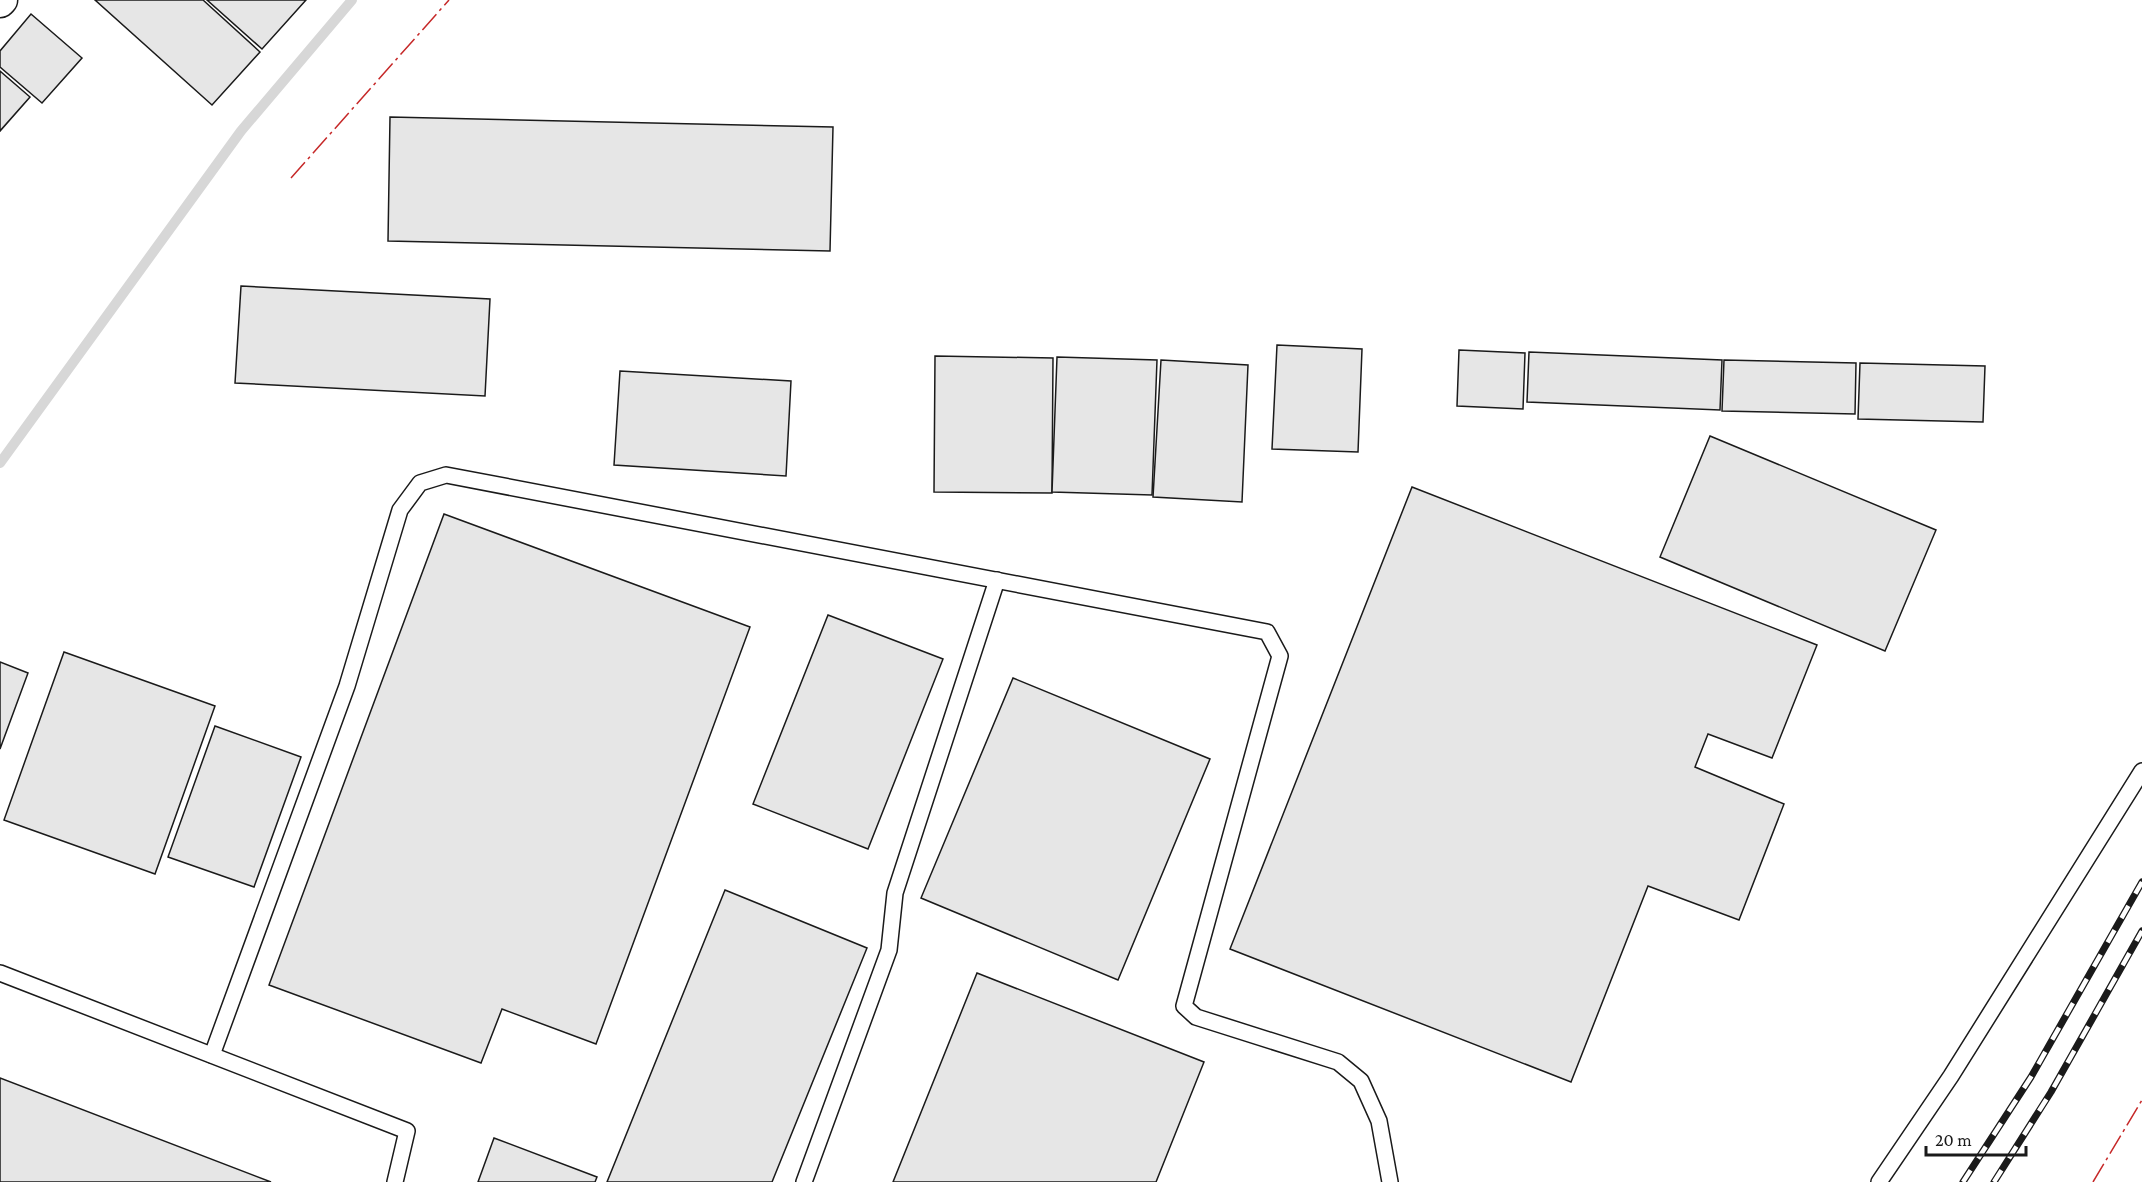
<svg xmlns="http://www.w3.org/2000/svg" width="2142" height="1182" viewBox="0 0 2142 1182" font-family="'Crimson Pro',serif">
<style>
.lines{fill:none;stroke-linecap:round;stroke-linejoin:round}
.stream{stroke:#d7d7d7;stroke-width:10}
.building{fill:#e6e6e6;stroke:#1a1a1a;stroke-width:1.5}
.lane-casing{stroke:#1a1a1a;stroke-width:18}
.street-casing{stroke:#1a1a1a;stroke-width:33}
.lane{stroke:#fff;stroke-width:15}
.street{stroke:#fff;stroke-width:30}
.rail-casing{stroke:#1a1a1a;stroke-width:7}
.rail{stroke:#fff;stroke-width:4.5;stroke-dasharray:14;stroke-linecap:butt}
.power{stroke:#c62828;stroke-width:1.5;stroke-dasharray:21 4.5 3 4.5;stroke-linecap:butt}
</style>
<rect width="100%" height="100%" fill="#fff"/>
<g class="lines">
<!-- stream -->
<polyline class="stream" points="0,463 241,131 352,0"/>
</g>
<!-- building -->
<g class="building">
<polygon points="95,0 203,0 260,52 212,105"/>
<polygon points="207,0 306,0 262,49"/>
<polygon points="31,14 82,58 42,103 0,67 0,51"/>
<polygon points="0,71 30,97 0,131"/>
<polygon points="390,117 833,127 830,251 388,241"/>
<polygon points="241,286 490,299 485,396 235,383"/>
<polygon points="1277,345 1362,349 1358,452 1272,449"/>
<polygon points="1459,350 1525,353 1523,409 1457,406"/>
<polygon points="1529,352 1722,360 1720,410 1527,402"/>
<polygon points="935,356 1053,358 1052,493 934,492"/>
<polygon points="1057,357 1157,360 1152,495 1052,492"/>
<polygon points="1161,360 1248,365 1242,502 1153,497"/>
<polygon points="1724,360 1856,363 1855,414 1722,411"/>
<polygon points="1860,363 1985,366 1983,422 1858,419"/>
<polygon points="620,371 791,381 786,476 614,465"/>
<polygon points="1710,436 1936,530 1885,651 1660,557"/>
<polygon points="1412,487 1817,645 1772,758 1708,734 1695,767 1784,804 1739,920 1648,886 1571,1082 1230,949"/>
<polygon points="444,514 750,627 596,1044 502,1009 481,1063 269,985"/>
<polygon points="828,615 943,659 868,849 753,804"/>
<polygon points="64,652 215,706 155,874 4,820"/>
<polygon points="0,662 28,673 0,749"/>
<polygon points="1013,678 1210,759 1118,980 921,898"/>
<polygon points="215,726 301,757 254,887 168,857"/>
<polygon points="725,890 867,948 772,1182 607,1182"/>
<polygon points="977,973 1204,1062 1156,1182 893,1182"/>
<polygon points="0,1078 271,1182 0,1182"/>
<polygon points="494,1138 597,1177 595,1182 478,1182"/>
</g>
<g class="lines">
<!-- lane casing -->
<g class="lane-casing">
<g id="lane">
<polyline points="0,973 407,1131 395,1182"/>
<polyline points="212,1055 347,686 400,510 420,483 446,475 1267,632 1280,656 1184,1006 1196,1017 1338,1062 1361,1081 1379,1121 1390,1182"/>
<polyline points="804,1182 889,950 895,893 997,580"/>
<polyline points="1879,1182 1951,1076 2142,771"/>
</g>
</g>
<!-- street casing -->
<g class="street-casing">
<polyline id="street" points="0,2 2,0"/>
</g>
<!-- lane -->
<use href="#lane" class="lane"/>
<!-- street -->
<use href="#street" class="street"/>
<!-- rail casing -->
<g class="rail-casing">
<g id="rail">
<polyline points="1963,1182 2031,1077 2142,882"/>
<polyline points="1994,1182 2051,1092 2142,931"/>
</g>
</g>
<!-- rail -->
<use href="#rail" class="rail"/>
<!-- power -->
<g class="power">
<polyline points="291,178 449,0"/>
<polyline points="2093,1182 2142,1100"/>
</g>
</g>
<!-- scale -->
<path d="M1926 1146v9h100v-9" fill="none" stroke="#1a1a1a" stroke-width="3"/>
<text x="1935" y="1146" font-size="18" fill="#1a1a1a" stroke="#ffffff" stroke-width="4.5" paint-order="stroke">20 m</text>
</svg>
